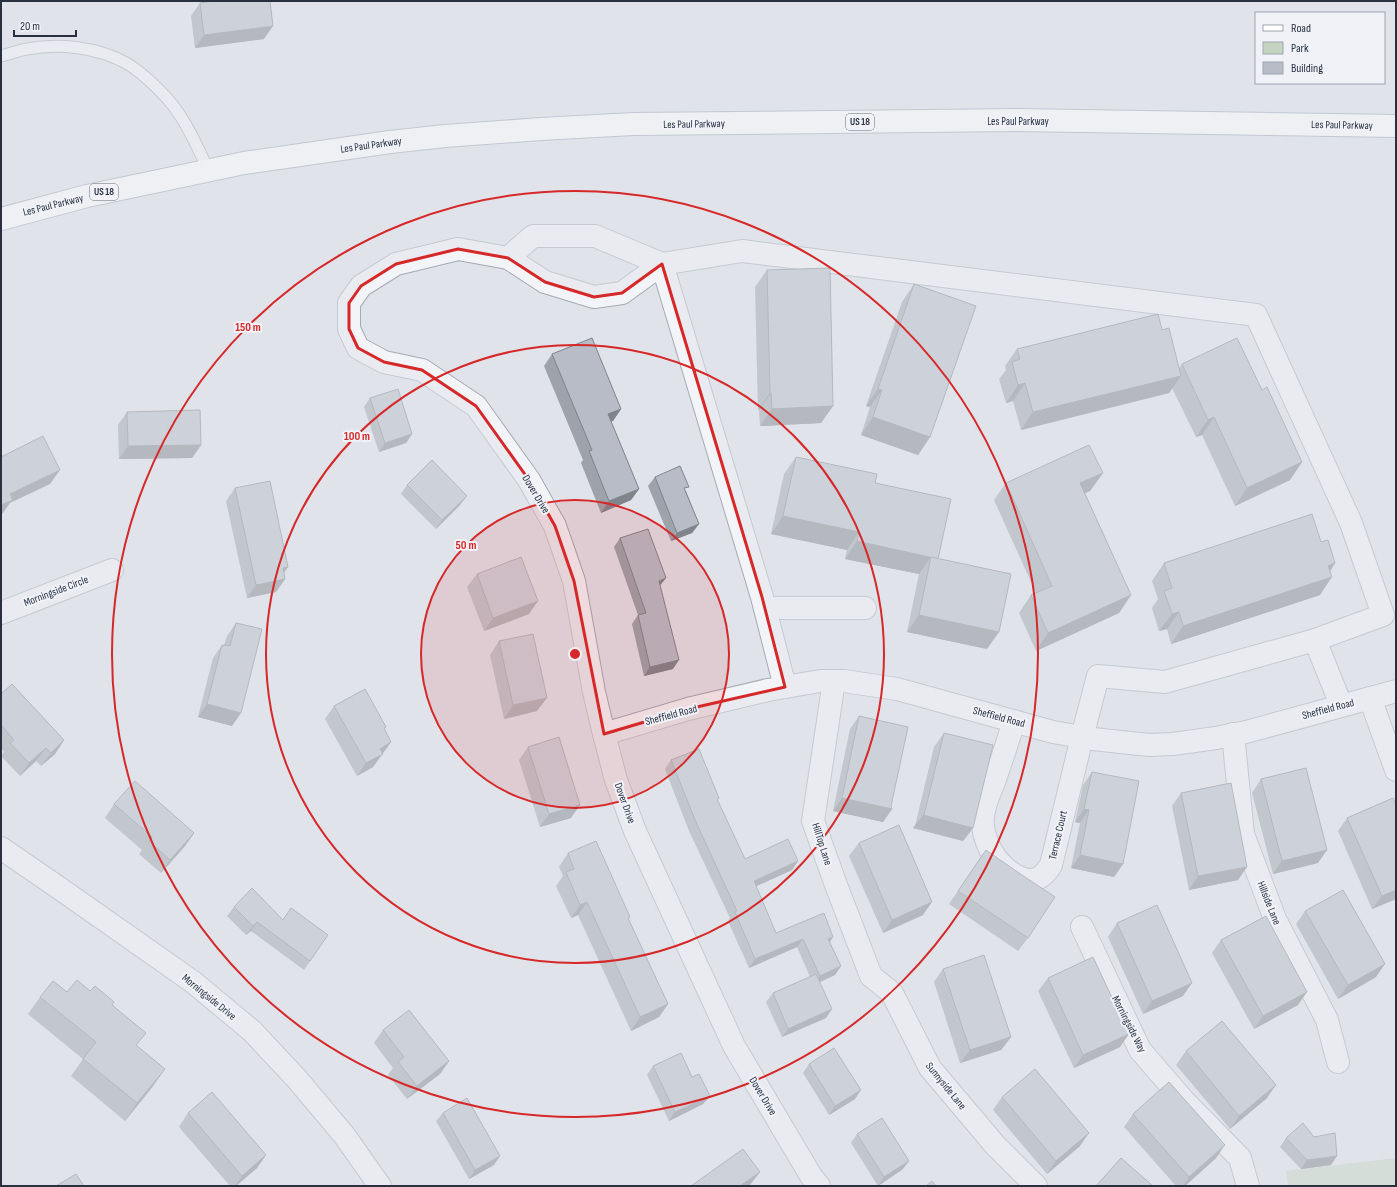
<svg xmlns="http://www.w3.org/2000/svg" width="1397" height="1187" viewBox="0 0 1397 1187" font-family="'Sofia Sans Condensed',sans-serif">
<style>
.green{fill:#c5d4c1}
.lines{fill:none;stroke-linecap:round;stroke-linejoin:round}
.service-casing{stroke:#a5aab4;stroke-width:13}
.minor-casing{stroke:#a5aab4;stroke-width:24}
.primary-casing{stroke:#9fa7b6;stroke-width:24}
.service{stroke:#f3f4f8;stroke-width:11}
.minor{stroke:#f3f4f8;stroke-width:22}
.primary{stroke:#fff;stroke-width:22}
.wall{fill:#9da2ab}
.shaded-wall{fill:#80848b}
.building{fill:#b7bcc7;stroke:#80848b}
.marked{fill:none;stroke:#d62828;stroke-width:3;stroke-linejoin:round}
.ring{fill:none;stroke:#d62828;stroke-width:2}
.labels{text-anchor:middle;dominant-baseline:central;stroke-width:4;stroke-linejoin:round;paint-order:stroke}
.shield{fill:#f0f2f7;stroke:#646a78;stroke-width:1}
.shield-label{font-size:10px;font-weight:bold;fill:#283042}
.street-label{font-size:11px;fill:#283042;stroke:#f0f2f7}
.centre{fill:#d62828;stroke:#f0f2f7;stroke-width:2}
.ring-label{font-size:12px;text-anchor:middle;font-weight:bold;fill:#d62828;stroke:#f0f2f7;stroke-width:4;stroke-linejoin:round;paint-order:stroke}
</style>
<rect width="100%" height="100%" fill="#e0e3ea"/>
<!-- green -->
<polygon class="green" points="1396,1158 1396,1186 1288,1186 1286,1171"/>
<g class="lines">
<!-- service casing -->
<g class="service-casing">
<path id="service" d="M1 56C10 54 19 50 27 49 59 43 97 47 126 63 142 72 167 96 177 111 190 129 199 150 208 170"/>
</g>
<!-- minor casing -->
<g class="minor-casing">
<g id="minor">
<polyline points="508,258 533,236 595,236 662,264 762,597 785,687"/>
<polyline points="765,608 865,608"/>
<polyline points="1,613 112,570"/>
<polyline points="834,681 813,821 836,885 871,976 892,993 930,1068 995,1145 1036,1186"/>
<polyline points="1370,698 1396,770"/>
<path d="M1014 721C1008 741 1001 762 994 782 989 795 981 811 983 826 985 847 1001 870 1021 878 1035 884 1044 876 1051 865L1082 737 1098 676 1165 682 1315 640"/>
<polyline points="604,734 688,709 768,690 820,681 844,681 897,689 1053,732 1093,739 1149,745 1173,744 1216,738 1246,732 1396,691"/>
<polyline points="1233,734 1243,834 1275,919 1327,1020 1338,1062"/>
<polyline points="1,848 62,890 193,982 252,1031 296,1078 344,1135 380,1186"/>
<polyline points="1082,927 1140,1050 1184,1101 1240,1158 1248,1186"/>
<polyline points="819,1186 811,1176 734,1046 635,831 616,780 604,734 594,692 574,581 555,526 529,480 476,406 422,370 384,362 358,348 349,329 349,303 361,286 396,264 458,249 508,258 545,282 594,297 622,293 662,264 742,251 1256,315 1351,523 1383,615 1315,640 1341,705"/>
</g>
</g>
<!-- primary casing -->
<g class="primary-casing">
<polyline id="primary" points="1,219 87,196 244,163 390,142 445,136 541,129 633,124 1017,120 1396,126"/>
</g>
<!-- service -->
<use href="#service" class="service"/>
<!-- minor -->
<use href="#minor" class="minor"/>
<!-- primary -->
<use href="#primary" class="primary"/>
</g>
<!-- wall -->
<g class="wall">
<polygon points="200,3 264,39 195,48 191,16"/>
<polygon points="767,270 833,406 821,423 760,426 759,410 758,410 755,287"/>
<polygon points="914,284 930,437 918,455 861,435 870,407 866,406 902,302"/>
<polygon points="1162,330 1179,368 1182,364 1262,390 1302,462 1290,480 1235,506 1202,435 1196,437 1172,388 1169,393 1021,430 1013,401 1006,403 999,379 1006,370 1005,366 1017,349"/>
<polygon points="552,354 621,409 613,421 611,421 639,489 631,500 601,513 581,463 583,460 544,366"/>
<polygon points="370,398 412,434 406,443 379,452 364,407"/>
<polygon points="127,412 201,445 192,458 119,459 118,425"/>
<polygon points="796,457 875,483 938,559 987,649 907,632 919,574 845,559 847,550 771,534 784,474"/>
<polygon points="1103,473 1090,491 1085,493 1131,595 1119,613 1036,651 1019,613 1031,595 1036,593 994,500 1006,483"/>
<polygon points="655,477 686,491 699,524 692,533 671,541 648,486"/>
<polygon points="407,485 460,505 436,529 401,494"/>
<polygon points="235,488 284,573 285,579 276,592 247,598 226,501"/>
<polygon points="620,538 673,669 644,676 632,624 638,615 614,547"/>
<polygon points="1321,542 1335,563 1330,572 1320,595 1171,644 1167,629 1159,631 1152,608 1158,599 1152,581 1164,563"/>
<polygon points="477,574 529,614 484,631 467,587"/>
<polygon points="236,623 232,726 198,717 213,658 222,645 224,645 227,636"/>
<polygon points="499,641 537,711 504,719 490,655"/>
<polygon points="1,694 64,740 55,754 41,766 36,761 20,776 1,756 4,752 1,748"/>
<polygon points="334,706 384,729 391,742 373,767 357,776 325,719"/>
<polygon points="859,716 892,809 883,822 833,811 850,729"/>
<polygon points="944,733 973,828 963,841 913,828 915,826 934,747"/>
<polygon points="528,747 571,818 540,827 519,760"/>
<polygon points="671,760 717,801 745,859 798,861 792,870 756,886 776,933 833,937 830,942 841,966 835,975 820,982 826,1018 782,1037 766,1002 773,993 810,977 797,947 749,968 728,921 730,918 689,831 665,769"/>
<polygon points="1092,772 1123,864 1114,877 1071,868 1080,823 1075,822 1083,785"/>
<polygon points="1261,779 1318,863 1273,874 1252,793"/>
<polygon points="1181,793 1238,880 1189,890 1172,806"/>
<polygon points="114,804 194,833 185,846 161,873 139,854 142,850 105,818"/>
<polygon points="1396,804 1396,899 1372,909 1338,831 1347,818"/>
<polygon points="859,843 923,915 883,933 849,856"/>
<polygon points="986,850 1028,938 1018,951 949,904"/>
<polygon points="568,853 628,919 668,1004 659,1017 631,1031 578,915 571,918 556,886 563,876 559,867"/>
<polygon points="234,907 283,920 328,935 304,970 251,931 246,935 227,916"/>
<polygon points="1305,911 1376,977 1338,999 1296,924"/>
<polygon points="1117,923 1183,996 1143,1014 1108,937"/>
<polygon points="1221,940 1298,1005 1254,1029 1212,953"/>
<polygon points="943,969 1011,1037 1001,1050 960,1063 934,982"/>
<polygon points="1048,978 1120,1047 1074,1068 1038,991"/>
<polygon points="90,991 112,1005 137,1046 153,1086 125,1121 71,1076 83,1059 28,1014 40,997 67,992"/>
<polygon points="383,1030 449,1061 440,1074 407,1099 388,1075 393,1068 374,1043"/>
<polygon points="1186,1051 1267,1098 1230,1129 1176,1065"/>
<polygon points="809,1064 855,1099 829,1115 803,1073"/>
<polygon points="653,1066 692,1077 710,1096 703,1104 669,1121 647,1075"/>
<polygon points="1002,1097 1080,1146 1047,1174 993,1110"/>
<polygon points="188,1113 266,1155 257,1168 236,1186 230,1186 179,1127"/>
<polygon points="443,1113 494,1165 469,1179 436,1121"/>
<polygon points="1133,1114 1216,1158 1185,1186 1176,1186 1124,1127"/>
<polygon points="857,1134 903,1169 878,1186 851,1143"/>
<polygon points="1286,1138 1331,1165 1301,1169 1280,1147"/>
</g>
<!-- shaded-wall -->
<g class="shaded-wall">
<polygon points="273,26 264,39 195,48 204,35"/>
<polygon points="1181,376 1169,393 1021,430 1033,412"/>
<polygon points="1025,383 1013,401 1006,403 1018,385"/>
<polygon points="878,389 882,390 870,407 866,406"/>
<polygon points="770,393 771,393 759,410 758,410"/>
<polygon points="833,406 821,423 760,426 772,409"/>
<polygon points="621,409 613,421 600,426 608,414"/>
<polygon points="873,417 930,437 918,455 861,435"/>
<polygon points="1214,417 1202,435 1196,437 1208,420"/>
<polygon points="412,434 406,443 379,452 385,443"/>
<polygon points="201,445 192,458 119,459 128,446"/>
<polygon points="1302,462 1290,480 1235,506 1247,488"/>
<polygon points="60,470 50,484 10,503 3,513 1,514 1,505 10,494"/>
<polygon points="1103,473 1090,491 1068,501 1080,483"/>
<polygon points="639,489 631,500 601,513 609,501"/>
<polygon points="467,496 460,505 436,529 442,520"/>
<polygon points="783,516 859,532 847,550 771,534"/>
<polygon points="699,524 692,533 671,541 677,533"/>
<polygon points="857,541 938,559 931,557 919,574 845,559"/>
<polygon points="1335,563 1324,580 1332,577 1320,595 1171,644 1183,626 1328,566"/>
<polygon points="288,567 279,580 285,579 276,592 247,598 256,585 283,568"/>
<polygon points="666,578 659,587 659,581"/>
<polygon points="1131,595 1119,613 1036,651 1048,633"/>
<polygon points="538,601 529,614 484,631 493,618"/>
<polygon points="1179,612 1167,629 1159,631 1172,614"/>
<polygon points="919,615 999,632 987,649 907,632"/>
<polygon points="679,660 673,669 644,676 650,667"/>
<polygon points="547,698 537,711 504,719 513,705"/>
<polygon points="207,704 241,713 232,726 198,717"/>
<polygon points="64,740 55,754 41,766 51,753"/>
<polygon points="391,742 373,767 357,776 366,763 380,749"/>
<polygon points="46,748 36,761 20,776 29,763"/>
<polygon points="842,798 892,809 883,822 833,811"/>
<polygon points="580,805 571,818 540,827 549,814"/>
<polygon points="1084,809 1089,810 1080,823 1075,822"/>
<polygon points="923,815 973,828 963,841 913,828"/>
<polygon points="194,833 185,846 161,873 170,860"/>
<polygon points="1327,850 1318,863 1273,874 1282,861"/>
<polygon points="1080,855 1123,864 1114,877 1071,868"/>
<polygon points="798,861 792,870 748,890 754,881"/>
<polygon points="1247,867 1238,880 1189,890 1198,876"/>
<polygon points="1396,890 1396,899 1372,909 1382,896"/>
<polygon points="587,902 578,915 571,918 580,905"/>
<polygon points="932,902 923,915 883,933 892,920"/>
<polygon points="257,922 251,931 246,935 253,926"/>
<polygon points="833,937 827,946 828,939"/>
<polygon points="803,939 797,947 749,968 755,959"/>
<polygon points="1385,964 1376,977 1338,999 1348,985"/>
<polygon points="841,966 835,975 813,985 820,976"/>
<polygon points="1192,983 1183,996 1143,1014 1152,1001"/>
<polygon points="1307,992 1298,1005 1254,1029 1263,1016"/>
<polygon points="668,1004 659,1017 631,1031 640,1017"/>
<polygon points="832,1009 826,1018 782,1037 788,1029"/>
<polygon points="1129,1034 1120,1047 1074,1068 1083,1055"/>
<polygon points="1011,1037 1001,1050 960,1063 970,1050"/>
<polygon points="449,1061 440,1074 407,1099 417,1086"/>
<polygon points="165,1069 153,1086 125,1121 137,1103"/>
<polygon points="1276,1085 1267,1098 1230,1129 1239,1116"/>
<polygon points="861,1090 855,1099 829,1115 835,1106"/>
<polygon points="710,1096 703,1104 669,1121 675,1112"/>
<polygon points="1089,1133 1080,1146 1047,1174 1056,1161"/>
<polygon points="1225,1145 1216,1158 1185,1186 1183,1186 1189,1177"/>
<polygon points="266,1155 257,1168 236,1186 235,1186 242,1176"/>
<polygon points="500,1156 494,1165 469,1179 475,1170"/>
<polygon points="1337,1156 1331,1165 1301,1169 1307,1160"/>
<polygon points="909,1161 903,1169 878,1186 884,1177"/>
<polygon points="760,1172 750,1185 750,1186 740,1186"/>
</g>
<!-- building -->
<g class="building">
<polygon points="214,1 270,1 273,26 204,35 200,3"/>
<polygon points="830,268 833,406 772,409 771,393 770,393 767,270"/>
<polygon points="914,284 976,306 930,437 873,417 882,390 878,389"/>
<polygon points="1158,314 1162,330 1169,328 1181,376 1033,412 1025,383 1018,385 1012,362 1020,359 1017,349"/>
<polygon points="592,338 621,409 608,414 639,489 609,501 589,451 592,450 552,354"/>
<polygon points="1237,338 1262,390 1267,387 1302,462 1247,488 1214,417 1208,420 1182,364"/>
<polygon points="398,389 412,434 385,443 370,398"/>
<polygon points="200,410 201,445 128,446 127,412"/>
<polygon points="43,436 60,470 10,494 13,500 1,505 1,457"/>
<polygon points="1089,445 1103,473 1080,483 1131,595 1048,633 1031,595 1052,586 1006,483"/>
<polygon points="796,457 877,474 875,483 951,499 938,559 857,541 859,532 783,516"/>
<polygon points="432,460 467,496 442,520 407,485"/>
<polygon points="680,466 689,487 684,488 699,524 677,533 655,477"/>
<polygon points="270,481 288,567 283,568 285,579 256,585 235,488"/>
<polygon points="1312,514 1321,542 1328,540 1335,563 1328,566 1332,577 1183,626 1179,612 1172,614 1164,591 1172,588 1164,563"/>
<polygon points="648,529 666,578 659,581 679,660 650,667 638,615 646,613 620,538"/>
<polygon points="521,557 538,601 493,618 477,574"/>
<polygon points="931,557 1011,574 999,632 919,615"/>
<polygon points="236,623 262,629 241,713 207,704 222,645 230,646"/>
<polygon points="533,634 547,698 513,705 499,641"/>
<polygon points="12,684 64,740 51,753 46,748 29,763 10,743 14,740 1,725 1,694"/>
<polygon points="365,689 386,727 384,728 391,742 380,749 383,754 366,763 334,706"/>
<polygon points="859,716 908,727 891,806 892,809 842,798"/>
<polygon points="944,733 993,745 973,828 923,815 924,815"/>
<polygon points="559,737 580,805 549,814 528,747"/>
<polygon points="699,749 719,798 717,799 745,859 788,839 798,861 754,881 776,933 824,913 833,937 828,939 841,966 820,976 803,939 755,959 735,912 737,911 696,822 671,760"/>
<polygon points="1306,768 1327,850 1282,861 1261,779"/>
<polygon points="1092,772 1139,781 1123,864 1080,855 1089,810 1084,809"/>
<polygon points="135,781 194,833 170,860 149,841 152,837 114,804"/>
<polygon points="1231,783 1247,867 1198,876 1181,793"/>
<polygon points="1393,798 1396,804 1396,890 1382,896 1347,818"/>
<polygon points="899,825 932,902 892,920 859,843"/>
<polygon points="596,841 630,917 628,918 668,1004 640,1017 587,902 580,905 566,872 574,869 568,853"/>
<polygon points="986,850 1016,871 1055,897 1028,938 958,891"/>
<polygon points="252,888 283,920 291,908 328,935 310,961 257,922 253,926 234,907"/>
<polygon points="1343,890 1385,964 1348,985 1305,911"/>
<polygon points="1157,905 1192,983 1152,1001 1117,923"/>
<polygon points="1266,916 1307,992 1263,1016 1221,940"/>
<polygon points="984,955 1011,1037 970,1050 943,969"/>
<polygon points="1093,957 1129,1034 1083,1055 1048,978"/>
<polygon points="816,974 832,1009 788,1029 773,993"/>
<polygon points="77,980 90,991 95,986 114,1002 112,1005 146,1033 136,1045 165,1069 137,1103 83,1059 96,1042 40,997 53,981 67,992"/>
<polygon points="409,1010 449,1061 417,1086 398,1062 404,1057 383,1030"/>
<polygon points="1222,1021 1276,1085 1239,1116 1186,1051"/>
<polygon points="834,1048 861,1090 835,1106 809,1064"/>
<polygon points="681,1053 692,1077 699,1074 710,1096 675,1112 653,1066"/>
<polygon points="1035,1069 1089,1133 1056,1161 1002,1097"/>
<polygon points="1169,1082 1225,1145 1189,1177 1133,1114"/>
<polygon points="212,1092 266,1155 242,1176 188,1113"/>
<polygon points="467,1098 500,1156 475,1170 443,1113"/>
<polygon points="882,1118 909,1161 884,1177 857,1134"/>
<polygon points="1303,1123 1314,1137 1335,1133 1337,1156 1307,1160 1286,1138"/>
<polygon points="743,1149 760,1172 740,1186 691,1186"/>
<polygon points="1121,1158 1153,1186 1096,1186"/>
<polygon points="76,1174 84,1186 56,1186"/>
<polygon points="932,1181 936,1186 926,1186"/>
</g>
<!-- marked area -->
<path d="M0 0H1397V1187H0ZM458 249 508 258 545 282 594 297 622 293 662 264 762 597 785 687 688 709 604 734 574 581 555 526 529 480 476 406 422 370 384 362 358 348 349 329V303L361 286 396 264Z" fill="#e0e3ea" fill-opacity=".55" fill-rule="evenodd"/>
<path class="marked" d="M458 249 508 258 545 282 594 297 622 293 662 264 762 597 785 687 688 709 604 734 574 581 555 526 529 480 476 406 422 370 384 362 358 348 349 329V303L361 286 396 264Z"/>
<!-- distance rings -->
<circle cx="575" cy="654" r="154" fill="#d62828" fill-opacity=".12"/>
<g class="ring">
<circle cx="575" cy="654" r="154"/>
<circle cx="575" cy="654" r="309"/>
<circle cx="575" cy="654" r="463"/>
</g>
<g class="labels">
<!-- shield labels -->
<g class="shield">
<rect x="846" y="114" width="28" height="16" rx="3"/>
<rect x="90" y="184" width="28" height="16" rx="3"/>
</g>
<g class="shield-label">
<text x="860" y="122">US 18</text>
<text x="104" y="192">US 18</text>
</g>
<!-- street labels -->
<g class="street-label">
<text x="1018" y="121">Les Paul Parkway</text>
<text transform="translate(694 124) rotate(-1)">Les Paul Parkway</text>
<text transform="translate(1342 125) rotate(1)">Les Paul Parkway</text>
<text transform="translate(371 145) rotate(-8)">Les Paul Parkway</text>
<text transform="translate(53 205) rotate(-14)">Les Paul Parkway</text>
<text transform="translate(536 494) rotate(59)">Dover Drive</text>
<text transform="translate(56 591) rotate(-21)">Morningside Circle</text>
<text transform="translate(1328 709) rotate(-15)">Sheffield Road</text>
<text transform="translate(671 715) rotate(-15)">Sheffield Road</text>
<text transform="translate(999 717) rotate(15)">Sheffield Road</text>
<text transform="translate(625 803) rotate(70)">Dover Drive</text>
<text transform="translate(1058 835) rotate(-77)">Terrace Court</text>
<text transform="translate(822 844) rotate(72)">HillTop Lane</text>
<text transform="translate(1269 903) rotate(68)">Hillside Lane</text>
<text transform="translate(209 997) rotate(39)">Morningside Drive</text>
<text transform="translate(1129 1024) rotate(63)">Morningside Way</text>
<text transform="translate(946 1086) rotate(51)">Sunnyside Lane</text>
<text transform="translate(763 1096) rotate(59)">Dover Drive</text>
</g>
</g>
<circle cx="575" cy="654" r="6" class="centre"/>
<g class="ring-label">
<text x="248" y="331">150 m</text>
<text x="357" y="440">100 m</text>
<text x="466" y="549">50 m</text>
</g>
<!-- border -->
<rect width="1397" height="1187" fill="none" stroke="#283042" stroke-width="4"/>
<!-- legend -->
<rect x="1255" y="12" width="130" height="72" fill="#f0f2f7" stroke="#a0a4af"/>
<rect x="1263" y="25" width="20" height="6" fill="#ffffff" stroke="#a0a4af"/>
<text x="1291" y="32" font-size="12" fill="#283042">Road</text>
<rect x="1263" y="42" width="20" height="12" fill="#c5d4c1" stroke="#a0a4af"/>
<text x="1291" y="52" font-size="12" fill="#283042">Park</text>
<rect x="1263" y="62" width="20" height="12" fill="#b7bcc7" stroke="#a0a4af"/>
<text x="1291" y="72" font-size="12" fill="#283042">Building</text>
<!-- scale -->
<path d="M14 30v6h62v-6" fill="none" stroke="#283042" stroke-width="2"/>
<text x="20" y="30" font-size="12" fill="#283042" stroke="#f0f2f7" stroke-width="3" paint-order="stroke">20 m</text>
</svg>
